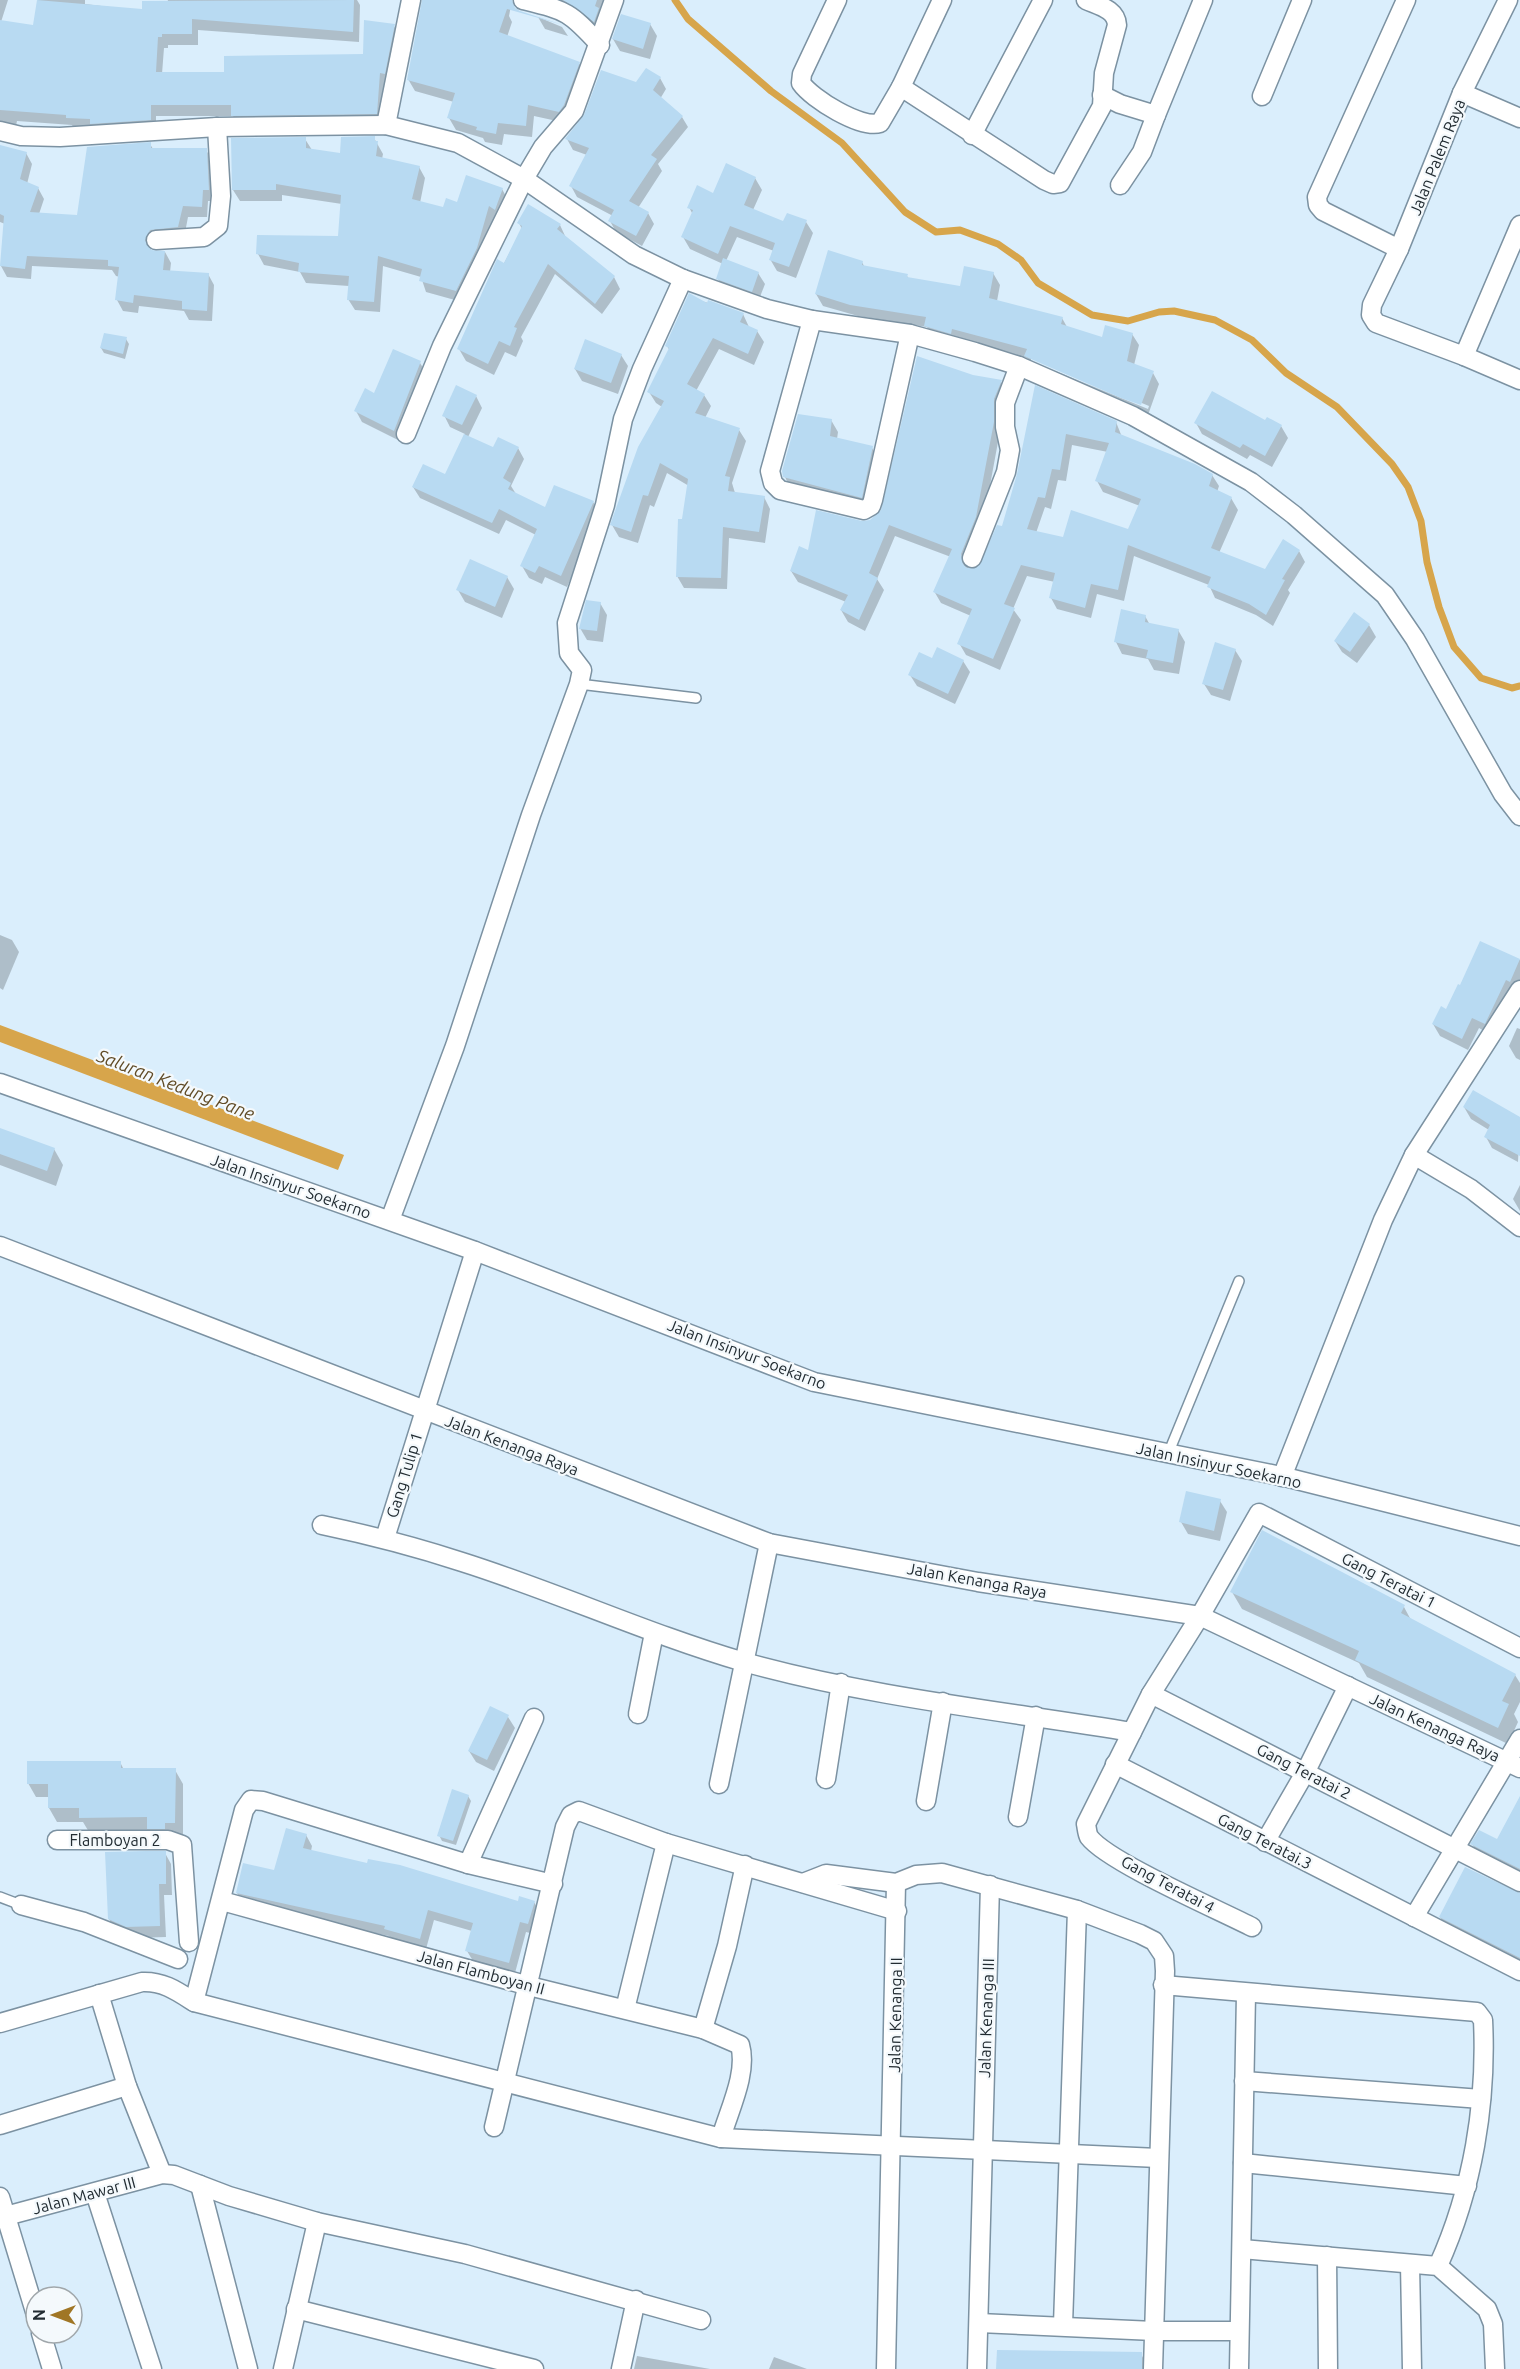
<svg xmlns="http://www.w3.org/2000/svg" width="1520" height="2369" viewBox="0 0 1520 2369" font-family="Ubuntu,sans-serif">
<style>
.water{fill:#d7a54b}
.shadow{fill:#0003;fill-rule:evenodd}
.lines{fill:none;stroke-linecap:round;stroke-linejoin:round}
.stream{stroke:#d7a54b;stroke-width:7}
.building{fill:#b8daf2;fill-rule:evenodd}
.lane-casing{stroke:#7c92a2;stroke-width:12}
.street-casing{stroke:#7c92a2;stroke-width:21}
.lane{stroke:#fff;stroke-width:9}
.street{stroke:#fff;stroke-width:18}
.labels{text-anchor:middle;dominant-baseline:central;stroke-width:4.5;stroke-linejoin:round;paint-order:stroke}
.street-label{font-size:16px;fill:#222c32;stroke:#f4f9fc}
.water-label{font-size:18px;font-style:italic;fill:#604b26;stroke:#f4f9fc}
</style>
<rect width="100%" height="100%" fill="#daeefc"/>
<!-- water -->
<polygon class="water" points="0,1025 344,1155 338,1170 0,1042"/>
<!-- shadow -->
<g class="shadow">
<polygon points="0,0 8,0 1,22 35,27 38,0 85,0 85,4 143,11 167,3 168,0 357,0 360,5 359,42 198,30 198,45 168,45 168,48 164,48 162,74 226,74 364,56 394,26 400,37 383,125 239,126 233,116 156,116 156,131 74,129 72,125 17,121 16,126 0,122"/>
<polygon points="423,0 512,0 509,16 512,22 507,37 579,63 585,75 566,123 534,116 532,137 504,134 502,145 485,142 483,138 456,130 449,118 454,102 415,91 408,79"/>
<polygon points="547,0 609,0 601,32"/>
<polygon points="538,17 562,27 568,36 545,29"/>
<polygon points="650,24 657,36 650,59 620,51 613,39"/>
<polygon points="660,78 666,89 660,99 682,117 688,127 658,164 662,171 638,208 648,213 654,224 642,246 616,232 610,221 613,216 577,197 571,186 587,155 573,150 567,139 637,84"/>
<polygon points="374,138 383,154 382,159 419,167 425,178 420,203 444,209 502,189 508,200 501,220 495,216 483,260 462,302 426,292 421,277 383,266 380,312 355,310 348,299 349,286 306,283 300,272 264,265 258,254 340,238 342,204 282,195 282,201 240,201 233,190 233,140 305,139 312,150 342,155"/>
<polygon points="150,144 153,149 206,150 212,160 215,201 208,201 207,217 188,217 184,238 156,241 150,251 165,252 171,263 170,272 208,274 214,285 212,321 189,320 184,311 139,306 138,313 123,311 117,300 120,277 116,276 112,270 32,266 31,279 7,277 1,266 5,224 0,222 0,146 26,153 32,164 27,184 38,188 44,199 39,214 79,216"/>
<polygon points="755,178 762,190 753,210 784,223 806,222 813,233 796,278 777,271 770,259 774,251 737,237 726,261 758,273 765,284 758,302 724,290 718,279 723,264 690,249 683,237 693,215 689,207"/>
<polygon points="519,223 560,225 566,238 614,277 620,289 602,314 555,274 521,337 523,341 516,357 505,352 494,375 466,361 459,349 522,229"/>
<path d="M862 262 865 268 907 276 909 279 962 288 993 273 1000 285 997 301 1062 318 1067 327 1103 339 1132 334 1139 345 1134 365 1153 373 1159 384 1148 415 1033 367 1027 358 958 339 933 338 927 327 858 316 823 306 816 294ZM1031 357 1149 406 1148 409 1031 361Z"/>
<polygon points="689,297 743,314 749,327 757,331 764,342 754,365 719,349 696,391 704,395 711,406 705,418 739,430 746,441 732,483 735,493 764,497 770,509 765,543 729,538 727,589 684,588 677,576 689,486 667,473 654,507 650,505 638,543 619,537 612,525 662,407 656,403 649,392 670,351 667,346"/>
<polygon points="126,339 129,344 125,359 104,353 101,348"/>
<polygon points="621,355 628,366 618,394 582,381 575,369"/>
<polygon points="420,363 427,374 400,441 362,422 356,411"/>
<path d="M973 376 1001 382 1007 393 982 529 967 570 980 568 1003 528 1019 474 1036 387 1116 422 1122 437 1212 475 1219 486 1217 492 1231 498 1238 510 1219 553 1265 571 1299 551 1305 562 1288 590 1290 593 1273 626 1256 615 1215 598 1209 585 1134 556 1124 601 1097 594 1091 618 1057 609 1051 598 1055 582 1027 576 1013 609 1021 620 1000 670 966 655 959 643 971 616 941 603 934 591 951 557 895 536 877 579 884 590 865 631 848 622 841 610 846 602 798 582 791 571 809 552 862 523 870 521 883 511ZM1072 445 1108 452 1097 481 1103 492 1140 506 1129 531 1064 539 1036 533 1045 507 1051 509 1058 480 1066 481Z"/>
<polygon points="476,396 482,408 468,437 493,449 518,448 524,459 511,486 516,494 546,509 593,502 600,514 567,587 545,577 542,584 529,578 522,566 536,535 506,520 499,534 420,498 413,487 446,476 465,434 450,427 444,415"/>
<polygon points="831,420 838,432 837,439 872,448 879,459 868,509 791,489 785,477"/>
<polygon points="1266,422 1281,426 1288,438 1272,467 1250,455 1247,459 1202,434 1196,423"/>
<polygon points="507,577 514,589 502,618 465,602 458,590"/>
<polygon points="600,603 607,615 603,642 587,640 580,628"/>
<polygon points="1355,614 1369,625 1376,637 1357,663 1342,652 1335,641"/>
<polygon points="1145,616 1150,625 1178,630 1185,642 1179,674 1154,670 1148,659 1122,654 1116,642"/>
<polygon points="1235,650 1242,661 1230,701 1211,695 1204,684"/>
<polygon points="933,660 963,661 970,672 955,704 917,686 910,675"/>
<polygon points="0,935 12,940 19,952 3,990 0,988"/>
<polygon points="1481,943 1520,960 1520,993 1491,1035 1479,1028 1468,1050 1440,1036 1433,1024 1447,1011 1461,987"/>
<polygon points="1517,1028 1520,1029 1520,1060 1516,1058 1509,1046"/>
<polygon points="1464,1107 1520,1119 1518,1162 1492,1148 1486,1137 1489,1130 1471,1119"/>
<polygon points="0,1130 54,1149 63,1165 56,1186 0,1165"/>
<polygon points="1520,1185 1520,1211 1513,1199"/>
<polygon points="1220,1501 1227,1512 1220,1541 1188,1534 1181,1522"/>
<polygon points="1232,1592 1404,1607 1411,1620 1515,1675 1520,1683 1520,1702 1514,1714 1518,1722 1508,1744 1367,1677 1359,1663 1242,1609"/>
<polygon points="491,1708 508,1717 515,1728 494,1771 476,1762 469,1751"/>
<polygon points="120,1762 124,1770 175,1770 183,1784 183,1837 156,1843 150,1831 89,1832 83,1822 57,1822 49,1808 49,1797 36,1797 28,1783"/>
<polygon points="468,1796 471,1801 456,1845 442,1841 439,1835"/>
<polygon points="1520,1804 1520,1879 1481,1859 1472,1844 1498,1841"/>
<polygon points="306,1835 312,1846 311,1851 519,1903 534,1902 540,1913 534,1934 526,1932 515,1973 473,1961 467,1951 472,1931 434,1920 426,1949 392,1940 389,1936 244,1904 237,1893 275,1872"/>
<polygon points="165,1853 171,1864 172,1895 164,1895 166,1937 134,1938 116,1931 109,1919"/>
<polygon points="1520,1893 1520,1968 1449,1931 1440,1917"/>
<polygon points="1141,2354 1149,2369 998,2369"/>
<polygon points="637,2356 710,2369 634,2369"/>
<polygon points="774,2357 807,2369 769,2369"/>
</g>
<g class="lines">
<!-- stream -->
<polyline class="stream" points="675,0 688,19 771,91 842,143 905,212 936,232 960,230 998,244 1021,260 1038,283 1092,315 1128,321 1159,312 1174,311 1215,320 1252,340 1286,373 1337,407 1392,464 1408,487 1421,521 1427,562 1439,607 1454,647 1481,678 1512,688 1520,686"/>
</g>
<!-- building -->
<g class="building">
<polygon points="37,0 142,9 142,1 354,0 353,32 192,19 192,34 162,34 162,37 158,37 156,72 224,72 224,56 363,54 364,20 395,24 385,74 380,73 377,114 231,116 231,105 151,105 151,120 90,124 90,119 66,118 66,115 0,110 0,20 33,25"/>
<polygon points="422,0 512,0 515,8 520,11 563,25 507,9 499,32 580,62 564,105 559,112 528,105 526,126 498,123 496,134 476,130 477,127 447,118 455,93 407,80"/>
<polygon points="563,0 597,0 595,6 599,8 594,22"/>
<polygon points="621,14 651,23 643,49 612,39"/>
<polygon points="646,68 661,77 653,90 683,116 651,155 657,159 629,201 649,212 636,236 608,221 614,210 569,186 589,148 565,139 584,115 601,70 636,82"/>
<polygon points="375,136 375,141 378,141 376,156 420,166 412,199 443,207 446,198 457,202 466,175 503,188 495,210 489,206 477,248 456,291 419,281 422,269 378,256 374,302 347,300 349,276 298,272 299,263 256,254 257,235 338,236 341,195 276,184 276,190 232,190 231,138 306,137 306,148 340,153 341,137"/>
<polygon points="151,142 151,148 207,148 209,190 203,190 202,207 183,206 178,227 150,230 145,240 151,250 165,251 163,270 209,273 207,311 182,309 182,301 134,295 133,303 115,300 119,267 108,266 108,260 27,256 25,269 0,266 4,216 0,214 0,145 27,152 20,179 39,187 30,212 77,215 87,147"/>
<polygon points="726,163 756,177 744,205 783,221 787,213 807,220 789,267 769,260 775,243 730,226 718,254 681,237 693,210 687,208 697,185 713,193"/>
<polygon points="528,204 561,224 557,229 615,276 595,304 548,264 514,327 517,328 510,346 499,341 488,364 457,349 497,259 504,263 522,226 517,223"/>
<polygon points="828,250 863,261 862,265 908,274 907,277 960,286 964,266 994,272 989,298 1063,317 1061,324 1102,337 1105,325 1133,333 1127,361 1154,371 1141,405 1121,398 1024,356 1027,349 952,329 951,334 924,326 926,317 850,305 815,294"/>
<polygon points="723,258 759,272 752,292 716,279"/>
<polygon points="689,293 707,303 708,300 744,313 740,322 758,330 748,354 713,338 687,384 705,394 695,413 740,428 725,476 730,477 728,491 765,496 759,532 723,527 721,578 676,577 678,519 682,519 688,479 660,463 648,496 643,495 631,532 610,525 638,447 664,401 647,392 669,348 665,346"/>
<polygon points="104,333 127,337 123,354 100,348"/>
<polygon points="585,339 622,354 611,383 574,369"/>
<polygon points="393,349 421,361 394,431 354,411 365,388 374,393"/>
<path d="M917 356 973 375 1002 380 994 399V422L976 517 961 554 963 564 967 568 979 566 997 525 1002 526 1017 474 1035 385 1117 421 1115 432 1195 464 1213 474 1209 486 1232 497 1211 548 1265 569 1283 539 1300 550 1282 579 1285 580 1266 615 1249 604 1207 587 1211 577 1128 545 1118 590 1091 584 1085 608 1049 598 1055 573 1021 565 1004 604 1015 608 993 659 957 644 972 609 933 592 952 549 889 525 869 573 878 578 859 620 840 610 848 595 790 571 799 546 808 550 816 510 862 521 870 520 881 510ZM1066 434 1109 443 1095 481 1141 499 1128 529 1071 510 1063 537 1027 529 1038 497 1045 498 1052 469 1060 470Z"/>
<polygon points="456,385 477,395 462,425 442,416"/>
<polygon points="1212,391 1265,420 1267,417 1282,425 1265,456 1243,444 1240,448 1194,423"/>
<polygon points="798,414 832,419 830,436 873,446 862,498 783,477 782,471"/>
<polygon points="464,434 493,447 498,437 519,447 503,478 511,483 508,489 545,507 554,485 594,501 561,576 539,566 535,573 520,566 537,529 499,509 492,523 412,487 423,464 445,474"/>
<polygon points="470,559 508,576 495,607 456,590"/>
<polygon points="586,600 601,602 597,631 579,629"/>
<polygon points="1121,609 1146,615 1145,622 1179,629 1173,663 1146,658 1148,650 1114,642"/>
<polygon points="1354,612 1370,624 1350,652 1334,641"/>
<polygon points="1215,642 1236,649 1223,690 1202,684"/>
<polygon points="937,647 964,660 948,694 908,675 919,652 932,658"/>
<polygon points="1480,941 1520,959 1510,982 1506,980 1485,1024 1472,1018 1462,1039 1432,1024 1441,1006 1446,1009 1458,984 1460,985"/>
<polygon points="1473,1090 1520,1117 1520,1156 1484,1137 1490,1125 1463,1107"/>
<polygon points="0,1128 55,1148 47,1171 0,1154"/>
<polygon points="1186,1491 1221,1499 1214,1531 1179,1522"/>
<polygon points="1262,1530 1405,1605 1401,1613 1516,1674 1502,1701 1509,1704 1498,1728 1355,1660 1359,1651 1230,1592"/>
<polygon points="490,1706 509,1715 487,1760 468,1751"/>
<polygon points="27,1761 121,1761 121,1768 176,1768 175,1823 165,1823 165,1829 147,1829 147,1817 79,1818 79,1808 48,1808 48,1784 27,1784"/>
<polygon points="452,1789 469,1795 453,1841 437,1836"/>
<polygon points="1520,1796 1520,1869 1470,1844 1479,1830 1497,1839"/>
<polygon points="286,1828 307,1834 303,1848 367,1863 368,1859 400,1865 518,1901 519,1896 535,1901 528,1924 520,1922 509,1963 465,1951 473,1923 428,1910 420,1939 384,1929 385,1926 236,1893 243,1863 274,1870"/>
<polygon points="146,1851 166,1851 166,1884 159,1884 160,1926 126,1927 108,1919 105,1852"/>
<polygon points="1465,1867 1520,1893 1520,1958 1439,1917"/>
<polygon points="997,2350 1142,2352 1142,2369 996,2369"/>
</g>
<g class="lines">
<!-- lane casing -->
<g class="lane-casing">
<g id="lane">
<polyline points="579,684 696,698"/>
<polyline points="1168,1454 1239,1281"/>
<polyline points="0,1897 21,1905"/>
</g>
</g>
<!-- street casing -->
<g class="street-casing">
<g id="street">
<path d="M523 0C567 11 569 11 600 45"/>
<path d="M837 0 802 74 801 83C812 99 861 129 880 123L901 87 942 0"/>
<polyline points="1508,0 1462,93 1399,249 1372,305 1371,315 1376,323 1464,356 1520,380"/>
<path d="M901 87 1044 180 1053 184 1060 183 1102 106 1104 73 1117 25C1116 9 1099 6 1086 0"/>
<polyline points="1462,93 1520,118"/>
<polyline points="1102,95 1120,104 1156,115 1203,0"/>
<polyline points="1262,96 1302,0"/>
<polyline points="386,125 411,0"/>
<polyline points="0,131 21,136 60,137 217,127 386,125 458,143 524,179 634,255 683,279 767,309 812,320 910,334 975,352 1019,366 1133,416 1251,482 1294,515 1385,595 1415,639 1503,794 1520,816"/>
<polyline points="972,135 1043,0"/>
<polyline points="1120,185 1142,152 1156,115"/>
<polyline points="156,240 204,237 218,226 221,196 217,127"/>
<polyline points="1399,249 1323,211 1318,205 1317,197 1406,0"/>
<polyline points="812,320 770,471 773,483 780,490 864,510 871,506 873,500 910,334"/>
<polyline points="1464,356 1520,225"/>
<polyline points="406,434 442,346 524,179 543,147 574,111 614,0"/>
<polyline points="972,558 1006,472 1010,450 1005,427 1005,403 1019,366"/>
<polyline points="0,1083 475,1251 814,1382 1281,1476 1520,1536"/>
<polyline points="1414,1155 1471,1189 1520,1227"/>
<polyline points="390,1220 455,1046 531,815 579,684 582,670 569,653 567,623 605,505 623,419 642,369 683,279"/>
<polyline points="0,1246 769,1543 978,1582 1200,1616 1520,1768"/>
<polyline points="1282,1477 1383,1220 1414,1155 1520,990"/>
<path d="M322 1525C370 1535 416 1547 462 1562 557 1592 648 1634 744 1662 869 1697 1004 1711 1132 1732"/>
<polyline points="385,1538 475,1251"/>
<polyline points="1151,1694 1520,1882"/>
<polyline points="638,1714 654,1633"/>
<polyline points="1115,1764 1520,1971"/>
<polyline points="826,1779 841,1683"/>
<polyline points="719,1784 769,1543"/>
<polyline points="926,1801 943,1702"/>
<polyline points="1018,1817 1036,1716"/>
<polyline points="57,1840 168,1840 182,1845 189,1942"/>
<polyline points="1265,1842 1306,1771 1348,1686"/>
<polyline points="468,1864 534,1718"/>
<polyline points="803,1883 826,1874 896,1883 916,1875 942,1873 1077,1910 1140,1934 1154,1941 1164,1956 1165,1971 1153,2369"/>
<path d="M222 1901 529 1986 703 2029 740 2045C748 2073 729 2110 721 2138"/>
<polyline points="21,1905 84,1922 178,1959"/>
<polyline points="1414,1917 1520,1739"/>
<path d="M1252 1927C1219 1910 1108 1862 1089 1837 1087 1833 1087 1829 1086 1824L1151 1694 1200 1616 1259 1513 1520 1648"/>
<path d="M1163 1985 1477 2012 1483 2020C1487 2103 1473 2189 1438 2266"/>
<polyline points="99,1994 127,2086 162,2174"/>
<polyline points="194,2002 244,1810 251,1800 263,1801 468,1864 553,1884"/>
<polyline points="625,2009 666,1843"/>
<path d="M0 2023 142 1982C163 1981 177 1991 194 2002L721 2138 1158 2158"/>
<polyline points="703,2029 727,1946 745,1865"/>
<polyline points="1244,2081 1481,2099"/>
<polyline points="0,2125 127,2086"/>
<polyline points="494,2127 565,1827 571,1815 579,1811 666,1843 897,1911"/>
<polyline points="1243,2163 1467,2186"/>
<polyline points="200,2185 248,2369"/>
<polyline points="95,2193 152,2369"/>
<polyline points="0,2197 36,2315"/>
<polyline points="6,2216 162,2174 174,2175 229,2196 317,2222 465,2254 701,2320"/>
<polyline points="1242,2249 1438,2266 1487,2309 1493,2324 1495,2369"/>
<polyline points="1327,2256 1328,2369"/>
<polyline points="1410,2264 1412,2369"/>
<polyline points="296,2309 534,2369"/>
<polyline points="979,2323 1154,2331 1239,2331"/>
<polyline points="1063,2325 1077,1910"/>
<polyline points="41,2333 52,2369"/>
<polyline points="283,2369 317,2222"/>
<polyline points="621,2369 636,2300"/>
<polyline points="886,2369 896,1883"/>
<polyline points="977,2369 990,1885"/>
<polyline points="1239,2369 1246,1994"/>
</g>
</g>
<!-- lane -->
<use href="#lane" class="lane"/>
<!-- street -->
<use href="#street" class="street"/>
</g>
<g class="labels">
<!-- street labels -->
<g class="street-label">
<text transform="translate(1437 157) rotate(-68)">Jalan Palem Raya</text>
<text transform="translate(291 1186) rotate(19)">Jalan Insinyur Soekarno</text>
<text transform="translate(747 1354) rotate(21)">Jalan Insinyur Soekarno</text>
<text transform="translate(512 1445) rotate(21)">Jalan Kenanga Raya</text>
<text transform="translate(1219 1465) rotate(12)">Jalan Insinyur Soekarno</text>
<text transform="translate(404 1475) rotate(-73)">Gang Tulip 1</text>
<text transform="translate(977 1580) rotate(10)">Jalan Kenanga Raya</text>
<text transform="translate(1389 1580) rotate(27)">Gang Teratai 1</text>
<text transform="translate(1435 1727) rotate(25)">Jalan Kenanga Raya</text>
<text transform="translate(1304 1771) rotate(27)">Gang Teratai 2</text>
<text x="115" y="1840">Flamboyan 2</text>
<text transform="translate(1265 1841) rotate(27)">Gang Teratai.3</text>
<text transform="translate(1168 1884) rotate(28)">Gang Teratai 4</text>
<text transform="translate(481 1972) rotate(15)">Jalan Flamboyan II</text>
<text transform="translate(895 2015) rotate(-89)">Jalan Kenanga II</text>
<text transform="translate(986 2018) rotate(-88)">Jalan Kenanga III</text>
<text transform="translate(84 2195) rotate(-15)">Jalan Mawar III</text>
</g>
<!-- water labels -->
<g class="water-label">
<text transform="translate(176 1084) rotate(21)">Saluran Kedung Pane</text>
</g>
</g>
<!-- north arrow -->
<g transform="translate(54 2315) rotate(270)"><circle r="28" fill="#f4f9fc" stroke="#a0a7ab" stroke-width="1.5"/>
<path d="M0-4.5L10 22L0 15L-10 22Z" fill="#a07625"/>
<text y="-9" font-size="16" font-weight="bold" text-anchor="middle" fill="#222c32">N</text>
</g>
</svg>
